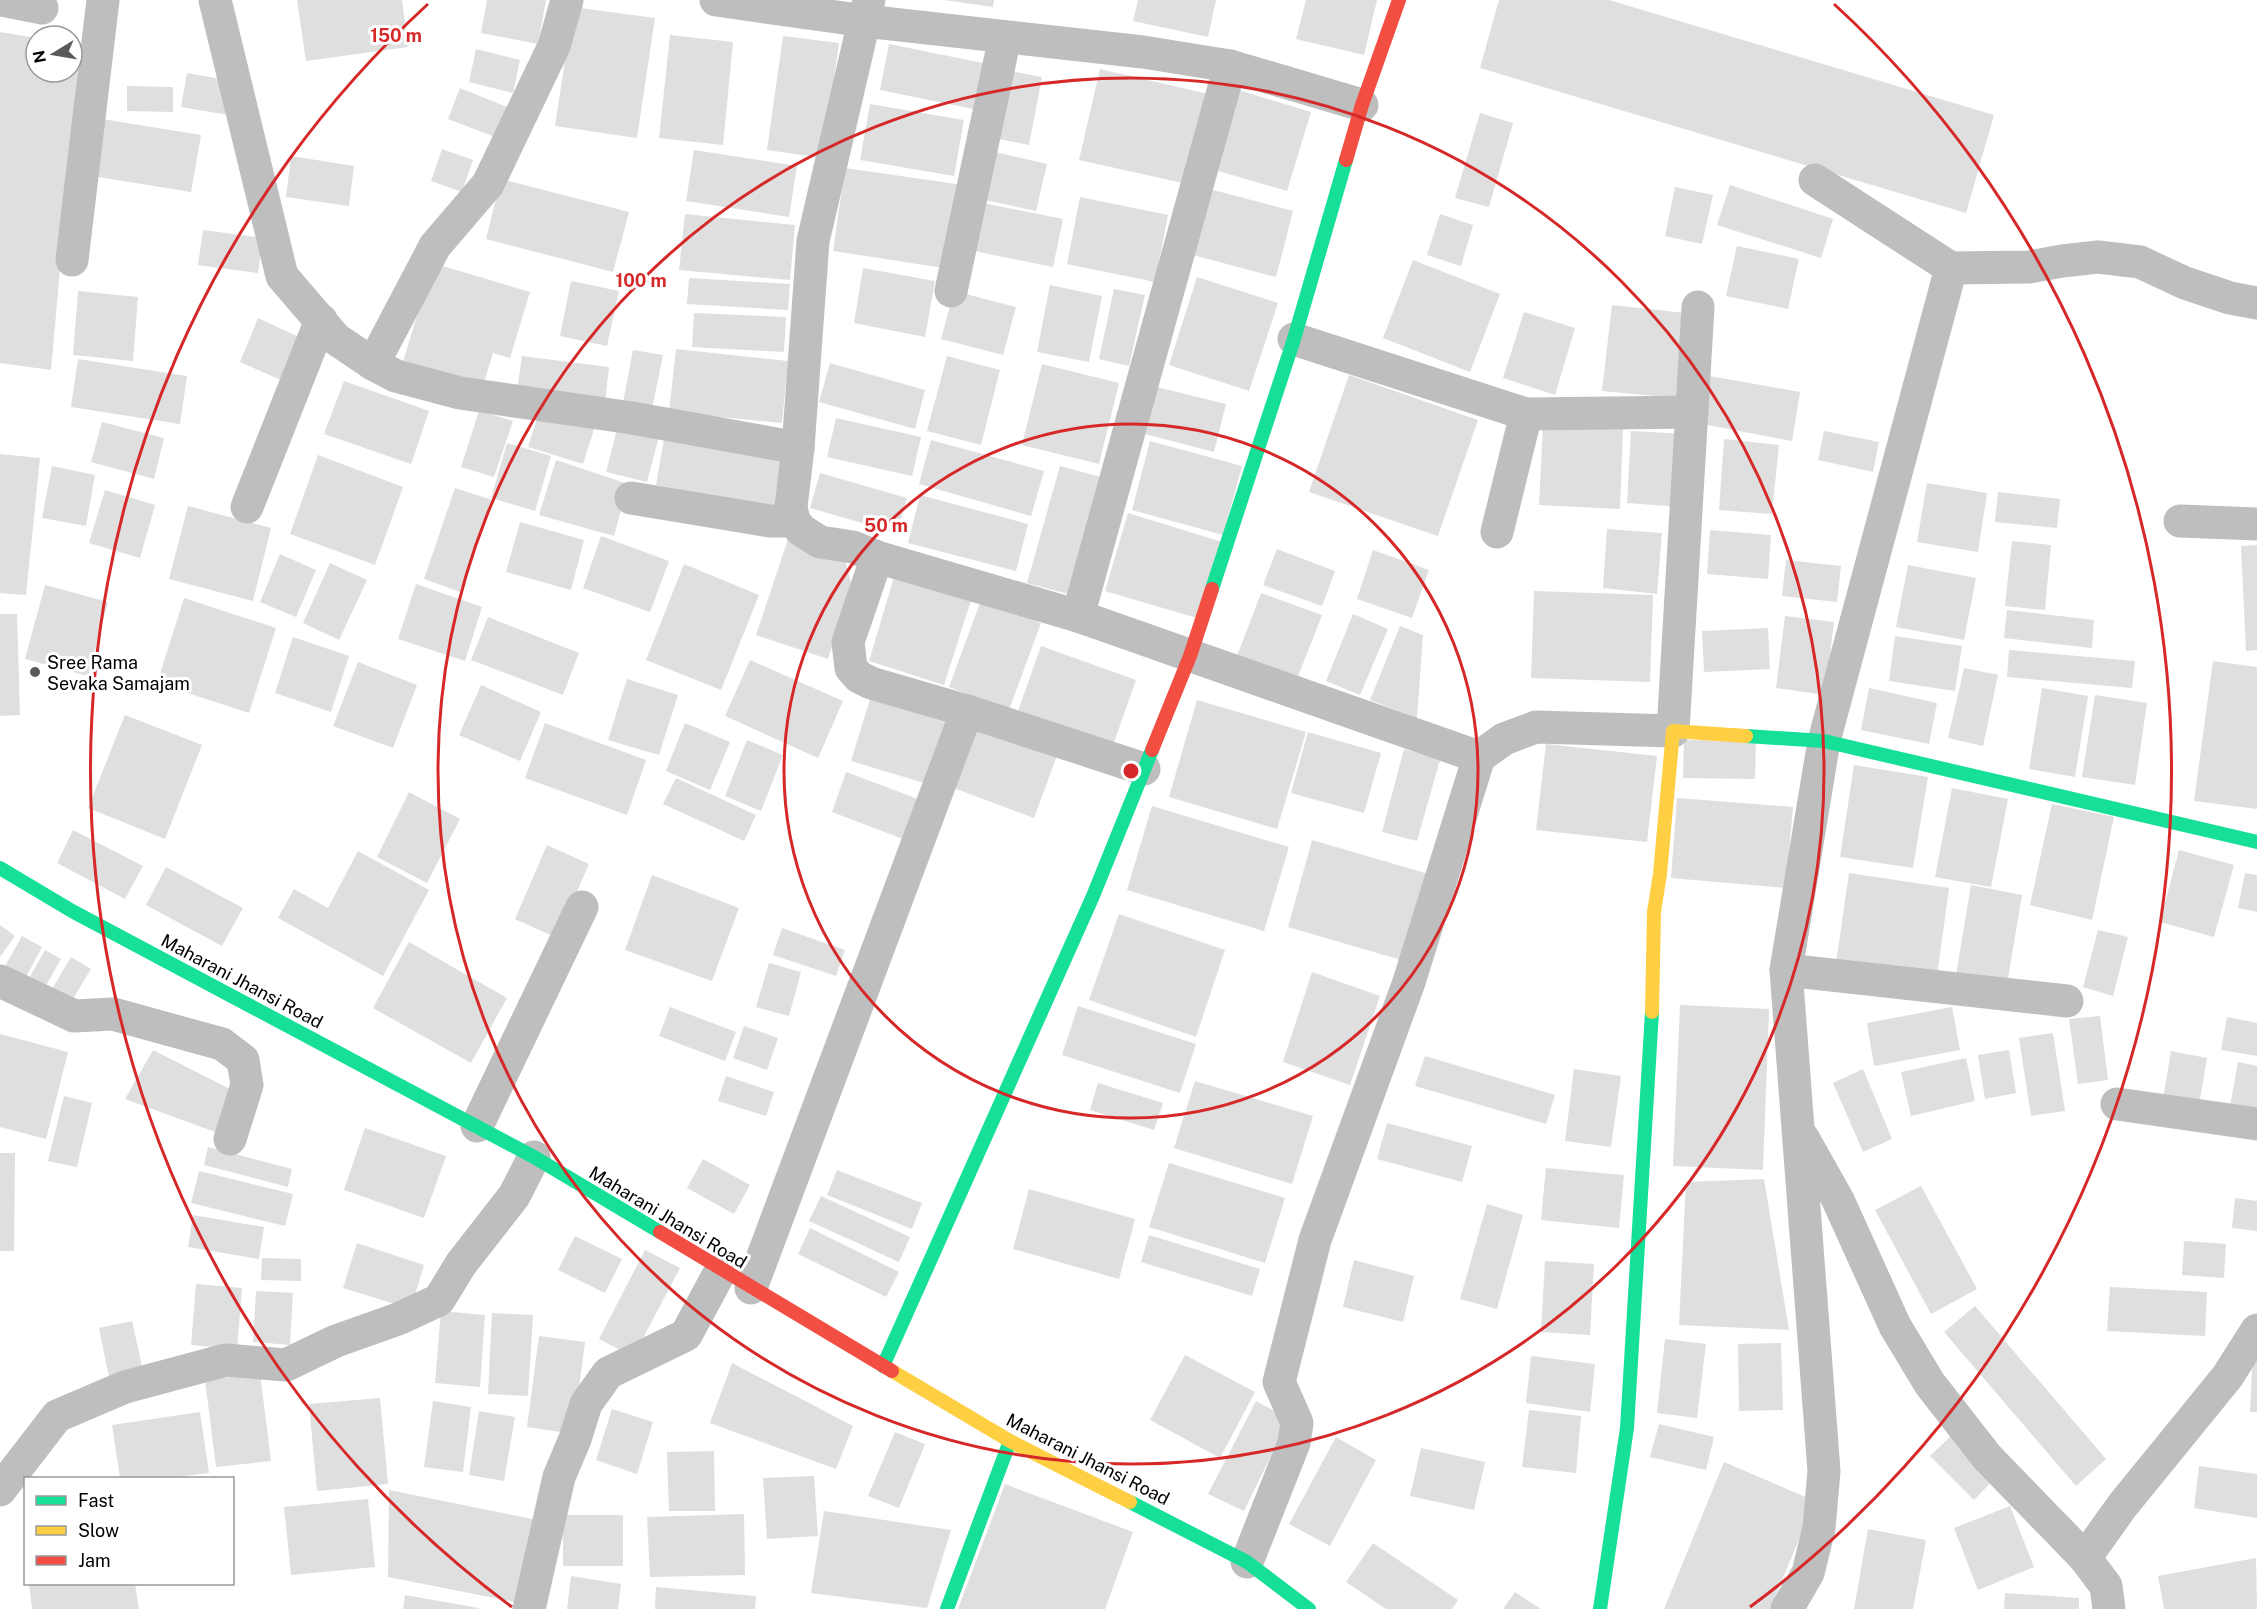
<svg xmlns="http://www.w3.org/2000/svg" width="2257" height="1609" viewBox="0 0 2257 1609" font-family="'Public Sans',sans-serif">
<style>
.building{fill:#dfdfdf}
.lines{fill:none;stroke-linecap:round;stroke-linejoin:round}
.street{stroke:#bebebe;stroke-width:33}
.fast{stroke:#16e098;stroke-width:14}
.slow{stroke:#ffcf43;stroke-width:14}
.jam{stroke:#f24e42;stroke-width:14}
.ring{fill:none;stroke:#d62828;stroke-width:3}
.poi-dot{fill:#595959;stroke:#fff;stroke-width:2}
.labels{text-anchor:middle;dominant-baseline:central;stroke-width:6;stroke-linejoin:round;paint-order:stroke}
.poi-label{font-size:18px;fill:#000;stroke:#fff;text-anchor:start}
.street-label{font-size:18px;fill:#000;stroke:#fff}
.centre{fill:#d62828;stroke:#fff;stroke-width:3}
.ring-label{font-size:18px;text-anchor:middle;font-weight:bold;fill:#d62828;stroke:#fff;stroke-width:6;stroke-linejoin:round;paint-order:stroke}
</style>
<rect width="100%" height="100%" fill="#fff"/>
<!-- building -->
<g class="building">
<polygon points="297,0 402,0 408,47 306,61"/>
<polygon points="487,0 546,0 538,44 481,33"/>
<polygon points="944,0 994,0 993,7"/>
<polygon points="1138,0 1216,0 1208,37 1133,21"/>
<polygon points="1306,0 1377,0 1364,55 1296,39"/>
<polygon points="1499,0 1609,0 1994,115 1966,213 1480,68"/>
<polygon points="573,7 655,18 637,138 555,126"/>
<polygon points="0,32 36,38 36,72 72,72 72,44 80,45 51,370 0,363"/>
<polygon points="670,35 733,42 723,145 659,138"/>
<polygon points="783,36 839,43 823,158 767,150"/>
<polygon points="889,44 993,65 983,111 880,90"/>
<polygon points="476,49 520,60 513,93 469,82"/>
<polygon points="1001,69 1042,77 1029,145 989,137"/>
<polygon points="1100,69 1213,95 1192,185 1079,160"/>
<polygon points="187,73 233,81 228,115 181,107"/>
<polygon points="127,86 173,87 173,112 127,111"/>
<polygon points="460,88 507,107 495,137 448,119"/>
<polygon points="1232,88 1311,112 1287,191 1208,168"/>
<polygon points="870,104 964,120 954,176 860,160"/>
<polygon points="1480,113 1513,123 1489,207 1455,198"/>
<polygon points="96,118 201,135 191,192 86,175"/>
<polygon points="442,149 473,160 462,192 431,181"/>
<polygon points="694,150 797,166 789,217 686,201"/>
<polygon points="987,150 1047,164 1036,211 976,198"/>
<polygon points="291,156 354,166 349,206 286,197"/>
<polygon points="845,168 963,185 950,269 833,251"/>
<polygon points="501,179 629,212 613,272 486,239"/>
<polygon points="1730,185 1833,219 1821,258 1717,225"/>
<polygon points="1675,187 1713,195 1702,244 1665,236"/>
<polygon points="1206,188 1293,211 1276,277 1189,254"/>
<polygon points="1080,197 1168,215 1155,282 1067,264"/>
<polygon points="973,201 1063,219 1053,267 964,249"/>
<polygon points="685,214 795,225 790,280 679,270"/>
<polygon points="1440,214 1473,225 1461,266 1427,255"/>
<polygon points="203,230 263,238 258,273 198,265"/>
<polygon points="1737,246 1799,259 1788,309 1726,296"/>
<polygon points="1413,260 1500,294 1470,372 1383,338"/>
<polygon points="433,263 530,292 510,358 493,353 482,389 402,365"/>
<polygon points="863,268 935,281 925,337 854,323"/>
<polygon points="1197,277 1278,303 1249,391 1169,365"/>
<polygon points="689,278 790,284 788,310 687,304"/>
<polygon points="571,281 619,291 607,346 560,336"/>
<polygon points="1050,285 1102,296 1089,362 1037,352"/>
<polygon points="1114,289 1145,295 1129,366 1099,359"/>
<polygon points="78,291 138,297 133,361 73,355"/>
<polygon points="954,291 1016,307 1003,355 941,339"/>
<polygon points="1612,305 1685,313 1677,398 1602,391"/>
<polygon points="1524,312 1575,328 1555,395 1503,378"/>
<polygon points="694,313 786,317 784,352 692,347"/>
<polygon points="258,318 299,337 281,380 240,362"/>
<polygon points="676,349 788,361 782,423 669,412"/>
<polygon points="633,350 663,355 652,409 623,403"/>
<polygon points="522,356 609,367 605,402 517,390"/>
<polygon points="947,356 1000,370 981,445 927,431"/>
<polygon points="78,359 187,376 180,424 71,407"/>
<polygon points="830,363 925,390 915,429 819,402"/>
<polygon points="1042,364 1119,383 1099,464 1022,445"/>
<polygon points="1349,375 1478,420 1438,536 1309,492"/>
<polygon points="1710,376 1800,392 1792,441 1702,424"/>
<polygon points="344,381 429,411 411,464 324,434"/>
<polygon points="1157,387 1226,404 1214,452 1145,434"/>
<polygon points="479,411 513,421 494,477 461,467"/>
<polygon points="539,412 594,429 583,464 528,447"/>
<polygon points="620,418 661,429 647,482 606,472"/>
<polygon points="836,418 921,437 912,476 827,457"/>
<polygon points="102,422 164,438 154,479 91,462"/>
<polygon points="1543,425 1623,428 1620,509 1539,505"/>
<polygon points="1631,431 1687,434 1682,507 1627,503"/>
<polygon points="1824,431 1879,442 1873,472 1818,460"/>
<polygon points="665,433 782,455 774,509 656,485"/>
<polygon points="1724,439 1779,445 1772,514 1719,510"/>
<polygon points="931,440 1044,471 1031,516 919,484"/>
<polygon points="1150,441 1242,466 1223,535 1132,510"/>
<polygon points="507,443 551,456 535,511 491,498"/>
<polygon points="0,454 40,458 26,595 0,593"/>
<polygon points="318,455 403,487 375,565 290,534"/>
<polygon points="556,460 628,484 614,536 539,515"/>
<polygon points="52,466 95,475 86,526 42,518"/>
<polygon points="1060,466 1101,477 1068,594 1027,583"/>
<polygon points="820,473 907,498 897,533 810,508"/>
<polygon points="1927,483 1987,493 1978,552 1917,542"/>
<polygon points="455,488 492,500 460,592 424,579"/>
<polygon points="105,490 155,505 140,558 89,543"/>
<polygon points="1998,492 2060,499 2057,528 1995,522"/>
<polygon points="920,495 1028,524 1016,571 908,543"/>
<polygon points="188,506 271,528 253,601 169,579"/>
<polygon points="1128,513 1222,542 1200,619 1105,591"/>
<polygon points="520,522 584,540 571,590 506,572"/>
<polygon points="1607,529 1662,533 1657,594 1603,588"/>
<polygon points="1710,530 1771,535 1768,579 1707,574"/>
<polygon points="790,533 843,551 852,587 828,659 756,635"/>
<polygon points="601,536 669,561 650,612 583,588"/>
<polygon points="2012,541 2051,545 2045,610 2005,606"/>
<polygon points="2257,545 2257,650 2246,651 2241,546"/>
<polygon points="1277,549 1335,571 1322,606 1263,585"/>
<polygon points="1373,550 1429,570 1412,618 1357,599"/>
<polygon points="280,554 316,570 296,617 260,602"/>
<polygon points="1786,560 1841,566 1837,602 1782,596"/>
<polygon points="330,563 367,580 339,640 303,623"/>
<polygon points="684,564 759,595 721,690 646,660"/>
<polygon points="1908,565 1976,578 1964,640 1896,627"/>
<polygon points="897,567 974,591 944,685 869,661"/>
<polygon points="416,584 482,607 465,661 398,639"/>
<polygon points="45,585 108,602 88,676 25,659"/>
<polygon points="1534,591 1653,595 1650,682 1531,678"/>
<polygon points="1261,593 1322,615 1297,679 1237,656"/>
<polygon points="184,598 276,628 249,713 157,683"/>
<polygon points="981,600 1041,623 1009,710 949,687"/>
<polygon points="2007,610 2094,620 2092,648 2004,638"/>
<polygon points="0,614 17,614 20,715 0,716"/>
<polygon points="1353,614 1388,629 1360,695 1326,681"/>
<polygon points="1785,616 1834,622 1825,695 1776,688"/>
<polygon points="488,617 579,653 563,695 471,660"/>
<polygon points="1400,626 1423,635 1417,718 1370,700"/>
<polygon points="1768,628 1770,669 1704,672 1702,631"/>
<polygon points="1895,636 1962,646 1955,691 1889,681"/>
<polygon points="293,637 349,656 331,712 275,693"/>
<polygon points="1041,646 1136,680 1112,748 1017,714"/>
<polygon points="2009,650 2135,661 2132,688 2007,677"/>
<polygon points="750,660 843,701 818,758 725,716"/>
<polygon points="2213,661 2257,667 2257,809 2194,801"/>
<polygon points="358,662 417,685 393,748 333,726"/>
<polygon points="1964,668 1998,675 1983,746 1948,738"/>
<polygon points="627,679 678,695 659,755 608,740"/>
<polygon points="481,685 541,712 520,761 459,735"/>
<polygon points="1869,688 1937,703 1929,744 1861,730"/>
<polygon points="2042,688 2088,696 2075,777 2029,769"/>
<polygon points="2095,695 2147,703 2135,785 2082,777"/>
<polygon points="870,699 952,724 934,786 851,761"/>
<polygon points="1197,700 1306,732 1277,829 1169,797"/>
<polygon points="125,715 202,745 165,839 88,808"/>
<polygon points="975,719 1059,750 1034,818 951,787"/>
<polygon points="545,723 646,760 627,815 525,778"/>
<polygon points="685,723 730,742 710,790 666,771"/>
<polygon points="1308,732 1381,753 1364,813 1291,793"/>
<polygon points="747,740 783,755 761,811 725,796"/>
<polygon points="1684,740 1756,741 1755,779 1683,778"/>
<polygon points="1546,744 1657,756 1647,842 1536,830"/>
<polygon points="1404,749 1440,760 1417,841 1382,832"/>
<polygon points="1854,765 1928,777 1913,868 1840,857"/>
<polygon points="846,772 926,802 911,842 832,812"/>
<polygon points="676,778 756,815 744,841 663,804"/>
<polygon points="1952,788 2008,799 1991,887 1935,877"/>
<polygon points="409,792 460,819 427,883 377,857"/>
<polygon points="1677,798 1793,807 1786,888 1671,878"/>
<polygon points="2052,804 2114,817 2092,920 2030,905"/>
<polygon points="1152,806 1289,847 1264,931 1127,890"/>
<polygon points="73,830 143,866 125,899 57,863"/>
<polygon points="1312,840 1432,875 1408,962 1288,927"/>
<polygon points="547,845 589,864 557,938 515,919"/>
<polygon points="2179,850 2234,865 2214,937 2160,922"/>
<polygon points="358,851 429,890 383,976 278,918 294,889 328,908"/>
<polygon points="166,867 243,908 222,946 146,905"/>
<polygon points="1849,873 1949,888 1936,984 1835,970"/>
<polygon points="2245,873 2257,875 2257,912 2238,908"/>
<polygon points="652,875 739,908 712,981 625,950"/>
<polygon points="1971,885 2022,895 2006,990 1955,981"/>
<polygon points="1119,914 1225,950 1196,1037 1089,1000"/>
<polygon points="0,925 15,936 0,957"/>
<polygon points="782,928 845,950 836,976 773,955"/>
<polygon points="2098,930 2128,937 2113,996 2083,987"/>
<polygon points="22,936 42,947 25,979 4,968"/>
<polygon points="409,942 507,998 471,1063 373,1008"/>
<polygon points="45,950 61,959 43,991 27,982"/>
<polygon points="71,957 91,969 71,1002 51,991"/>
<polygon points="769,963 801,972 789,1016 756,1007"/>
<polygon points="1312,972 1380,996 1350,1085 1283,1062"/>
<polygon points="1680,1005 1769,1009 1763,1170 1673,1166"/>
<polygon points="1078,1006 1196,1044 1180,1093 1062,1055"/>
<polygon points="670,1007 736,1032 725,1061 659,1036"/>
<polygon points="1952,1007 1960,1050 1874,1066 1867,1023"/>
<polygon points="2100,1016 2108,1080 2078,1084 2069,1019"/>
<polygon points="2227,1017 2257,1023 2257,1056 2221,1050"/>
<polygon points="744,1026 778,1038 767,1070 733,1058"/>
<polygon points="2053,1033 2065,1111 2031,1116 2019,1038"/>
<polygon points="0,1034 68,1052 46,1139 0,1127"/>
<polygon points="153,1050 230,1089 215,1132 125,1099"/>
<polygon points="2009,1050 2016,1093 1985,1099 1978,1055"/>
<polygon points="2171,1051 2207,1058 2198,1111 2162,1105"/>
<polygon points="1425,1056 1555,1095 1546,1124 1415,1086"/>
<polygon points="1966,1058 1975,1101 1911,1116 1901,1072"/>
<polygon points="2238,1062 2257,1066 2257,1123 2228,1118"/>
<polygon points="1574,1069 1621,1076 1611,1147 1565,1141"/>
<polygon points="1863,1069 1892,1139 1863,1152 1833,1083"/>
<polygon points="726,1076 774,1092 766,1116 718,1101"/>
<polygon points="1195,1081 1313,1116 1292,1184 1174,1148"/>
<polygon points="1098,1083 1163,1103 1154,1130 1090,1110"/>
<polygon points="64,1096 92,1103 77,1167 48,1161"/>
<polygon points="1387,1123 1472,1146 1462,1182 1377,1159"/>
<polygon points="365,1128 446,1156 424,1218 344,1190"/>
<polygon points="208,1147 292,1169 288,1187 204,1165"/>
<polygon points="0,1153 15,1153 14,1251 0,1251"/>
<polygon points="703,1159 750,1185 734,1214 687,1188"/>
<polygon points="1169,1163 1285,1198 1265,1263 1149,1227"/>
<polygon points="1546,1168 1624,1175 1619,1228 1541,1220"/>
<polygon points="837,1170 922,1203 912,1229 827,1195"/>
<polygon points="199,1171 293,1194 285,1226 191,1203"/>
<polygon points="1764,1179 1789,1330 1679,1325 1686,1182"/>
<polygon points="1921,1186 1977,1289 1931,1314 1875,1210"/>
<polygon points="1029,1189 1135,1219 1119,1279 1013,1249"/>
<polygon points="821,1196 910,1237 899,1262 809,1221"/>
<polygon points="2235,1198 2257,1201 2257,1231 2232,1228"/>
<polygon points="1487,1204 1523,1215 1497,1309 1460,1299"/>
<polygon points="193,1215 264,1227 259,1259 188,1247"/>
<polygon points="810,1228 899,1272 886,1297 798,1254"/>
<polygon points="1149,1235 1260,1269 1252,1296 1141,1262"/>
<polygon points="575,1236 622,1259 605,1293 558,1270"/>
<polygon points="2184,1241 2226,1244 2224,1278 2182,1275"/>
<polygon points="357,1243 424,1265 411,1309 343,1288"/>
<polygon points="645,1250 680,1268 633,1357 599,1339"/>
<polygon points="262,1258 301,1259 301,1281 261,1280"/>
<polygon points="1354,1260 1414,1276 1403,1322 1343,1307"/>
<polygon points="1545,1261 1594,1264 1590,1335 1541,1332"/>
<polygon points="196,1284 242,1288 237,1349 191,1345"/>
<polygon points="2110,1287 2207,1292 2205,1336 2107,1331"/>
<polygon points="256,1291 293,1293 290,1345 253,1342"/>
<polygon points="1975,1306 2106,1459 2076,1486 1944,1332"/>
<polygon points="441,1311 485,1315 480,1387 435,1383"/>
<polygon points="492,1313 533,1315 528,1396 488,1394"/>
<polygon points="132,1321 144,1375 110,1382 99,1328"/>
<polygon points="539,1336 585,1342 573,1434 527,1427"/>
<polygon points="1665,1339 1706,1344 1697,1418 1657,1413"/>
<polygon points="1781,1343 1783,1410 1739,1411 1738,1344"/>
<polygon points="2253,1352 2257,1352 2257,1412 2250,1412"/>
<polygon points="1185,1355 1255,1392 1220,1458 1150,1420"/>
<polygon points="1531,1356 1595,1364 1590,1412 1526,1403"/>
<polygon points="732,1363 853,1426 836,1469 710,1423"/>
<polygon points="260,1373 271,1461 216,1467 205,1380"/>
<polygon points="380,1398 388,1484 317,1491 309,1404"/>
<polygon points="433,1401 471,1407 463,1472 424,1467"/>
<polygon points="1256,1401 1289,1419 1244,1511 1208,1494"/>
<polygon points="612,1409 653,1422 637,1474 596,1460"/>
<polygon points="1529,1410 1581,1416 1576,1473 1522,1467"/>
<polygon points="479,1411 515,1417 504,1481 469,1475"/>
<polygon points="200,1412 209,1473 167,1478 120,1478 112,1425"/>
<polygon points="1659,1424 1714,1437 1706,1470 1650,1457"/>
<polygon points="895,1432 925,1444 899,1508 868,1496"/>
<polygon points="1954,1433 1996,1477 1974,1500 1930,1456"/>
<polygon points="1336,1437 1376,1460 1330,1546 1289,1524"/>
<polygon points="1421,1448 1485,1462 1474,1510 1410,1496"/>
<polygon points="714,1451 715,1511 669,1511 667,1452"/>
<polygon points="1724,1462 1815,1501 1770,1609 1664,1609"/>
<polygon points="2199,1466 2257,1474 2257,1518 2194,1508"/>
<polygon points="814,1476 818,1536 767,1539 763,1478"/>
<polygon points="1005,1484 1133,1532 1105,1609 958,1609"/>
<polygon points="389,1490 537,1520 520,1603 388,1577"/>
<polygon points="368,1499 375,1567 291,1575 284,1507"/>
<polygon points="2010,1506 2034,1567 1978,1590 1954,1528"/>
<polygon points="824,1511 951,1530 927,1608 811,1593"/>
<polygon points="744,1514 745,1575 650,1577 647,1517"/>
<rect x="563" y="1515" width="60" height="51"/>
<polygon points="1868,1529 1926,1540 1913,1609 1854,1609"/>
<polygon points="1373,1543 1458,1600 1452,1609 1386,1609 1346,1582"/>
<polygon points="2256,1558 2257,1609 2164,1609 2158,1576"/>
<polygon points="571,1576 621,1584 618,1609 567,1609"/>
<polygon points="29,1584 135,1584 139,1609 32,1609"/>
<polygon points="656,1587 756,1596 755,1609 655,1609"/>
<polygon points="1515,1592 1541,1609 1503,1609"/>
<polygon points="2005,1593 2079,1598 2079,1609 2004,1609"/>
<polygon points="405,1595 479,1608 479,1609 403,1609"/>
</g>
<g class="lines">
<!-- street -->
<g class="street">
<polyline points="1,0 42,8"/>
<polyline points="215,0 282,276 336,339 373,364 396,376 460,393 632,418 798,448"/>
<polyline points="716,0 865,21 1143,52 1230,66 1362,105"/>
<polyline points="869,0 813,241 798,448 791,507 794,521 801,530 820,542 853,547 877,557 848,642 851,668 859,677 871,683 967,711 1144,769"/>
<polyline points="1815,180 1951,268 2029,267 2062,261 2098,257 2140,262 2185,283 2230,298 2257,303"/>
<polyline points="72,260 103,0"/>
<polyline points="951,291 1005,37"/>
<polyline points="1294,339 1526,414 1692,412"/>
<polyline points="373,364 435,246 488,184 554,46 567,0"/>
<polyline points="631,498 770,521 794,521"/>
<polyline points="247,507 321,320"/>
<polyline points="2180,521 2257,524"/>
<polyline points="1497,532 1526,414"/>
<polyline points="877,557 1078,616 1479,757 1504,739 1536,727 1673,731 1698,307"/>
<polyline points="1078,616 1230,66"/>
<polyline points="1786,970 2067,1001"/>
<polyline points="0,981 74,1016 113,1014 222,1044 243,1060 247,1085 230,1139"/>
<polyline points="2117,1104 2257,1124"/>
<polyline points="477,1126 582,907"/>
<polyline points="1803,1138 1838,1200 1895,1326 1930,1384 1987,1457 2085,1558"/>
<polyline points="751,1288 967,711"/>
<polyline points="0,1490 57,1416 125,1387 226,1360 286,1365 336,1341 398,1319 439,1300 461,1264 514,1196 534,1157"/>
<polyline points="1247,1562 1294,1443 1297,1423 1279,1382 1315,1240 1409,982 1479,757"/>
<polyline points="529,1609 559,1477 575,1439 586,1404 608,1373 686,1335 721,1270"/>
<polyline points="1787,1609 1808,1573 1819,1528 1824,1471 1786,970 1824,741 1951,268"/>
<polyline points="2109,1609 2106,1586 2085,1558 2122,1506 2227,1377 2257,1330"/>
</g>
<!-- fast -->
<g class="fast">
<polyline points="1212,589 1294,339 1346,160"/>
<polyline points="1746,736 1824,741 2257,842"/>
<polyline points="0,868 72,911 534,1157 660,1232"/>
<polyline points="883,1366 1093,896 1152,750"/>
<polyline points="1130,1502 1247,1562 1309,1609"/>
<polyline points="947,1609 1010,1441"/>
<polyline points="1600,1609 1627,1428 1652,1012"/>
</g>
<!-- slow -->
<g class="slow">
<polyline points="1652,1012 1654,912 1660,874 1673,731 1746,736"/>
<polyline points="892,1371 1010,1441 1130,1502"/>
</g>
<!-- jam -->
<g class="jam">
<polyline points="1346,160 1362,105 1399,0"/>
<polyline points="1152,750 1190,656 1212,589"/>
<polyline points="660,1232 892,1371"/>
</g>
</g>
<!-- distance rings -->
<g class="ring">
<circle cx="1131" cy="771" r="347"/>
<circle cx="1131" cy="771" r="693"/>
<path d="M512 1607A1040 1040 0 0 1 428 4M1834 4A1040 1040 0 0 1 1750 1607"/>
</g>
<!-- markers -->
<circle class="poi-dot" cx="35" cy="672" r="6"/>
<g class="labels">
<!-- poi labels -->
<g class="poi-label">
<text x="47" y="662">Sree Rama<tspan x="47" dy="21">Sevaka Samajam</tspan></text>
</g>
<!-- street labels -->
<g class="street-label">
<text transform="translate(242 981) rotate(28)">Maharani Jhansi Road</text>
<text transform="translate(668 1217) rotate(31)">Maharani Jhansi Road</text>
<text transform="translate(1088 1459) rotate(27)">Maharani Jhansi Road</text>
</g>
</g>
<circle cx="1131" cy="771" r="9" class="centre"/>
<g class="ring-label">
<text x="396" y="42">150 m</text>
<text x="641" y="287">100 m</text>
<text x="886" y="532">50 m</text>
</g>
<!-- legend -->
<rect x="24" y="1477" width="210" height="108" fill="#ffffff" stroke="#999999" stroke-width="1.5"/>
<rect x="36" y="1496" width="30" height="9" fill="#16e098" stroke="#999999" stroke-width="1.5"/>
<text x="78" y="1507" font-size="18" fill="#000000">Fast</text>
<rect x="36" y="1526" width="30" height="9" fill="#ffcf43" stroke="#999999" stroke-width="1.5"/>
<text x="78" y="1537" font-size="18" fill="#000000">Slow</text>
<rect x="36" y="1556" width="30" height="9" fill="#f24e42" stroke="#999999" stroke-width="1.5"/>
<text x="78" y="1567" font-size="18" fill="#000000">Jam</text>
<!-- north arrow -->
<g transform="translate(54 54) rotate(259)"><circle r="28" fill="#ffffff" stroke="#999999" stroke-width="1.5"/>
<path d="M0-4.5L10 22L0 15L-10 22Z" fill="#595959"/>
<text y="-9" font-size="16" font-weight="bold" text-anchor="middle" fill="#000000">N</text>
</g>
</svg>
